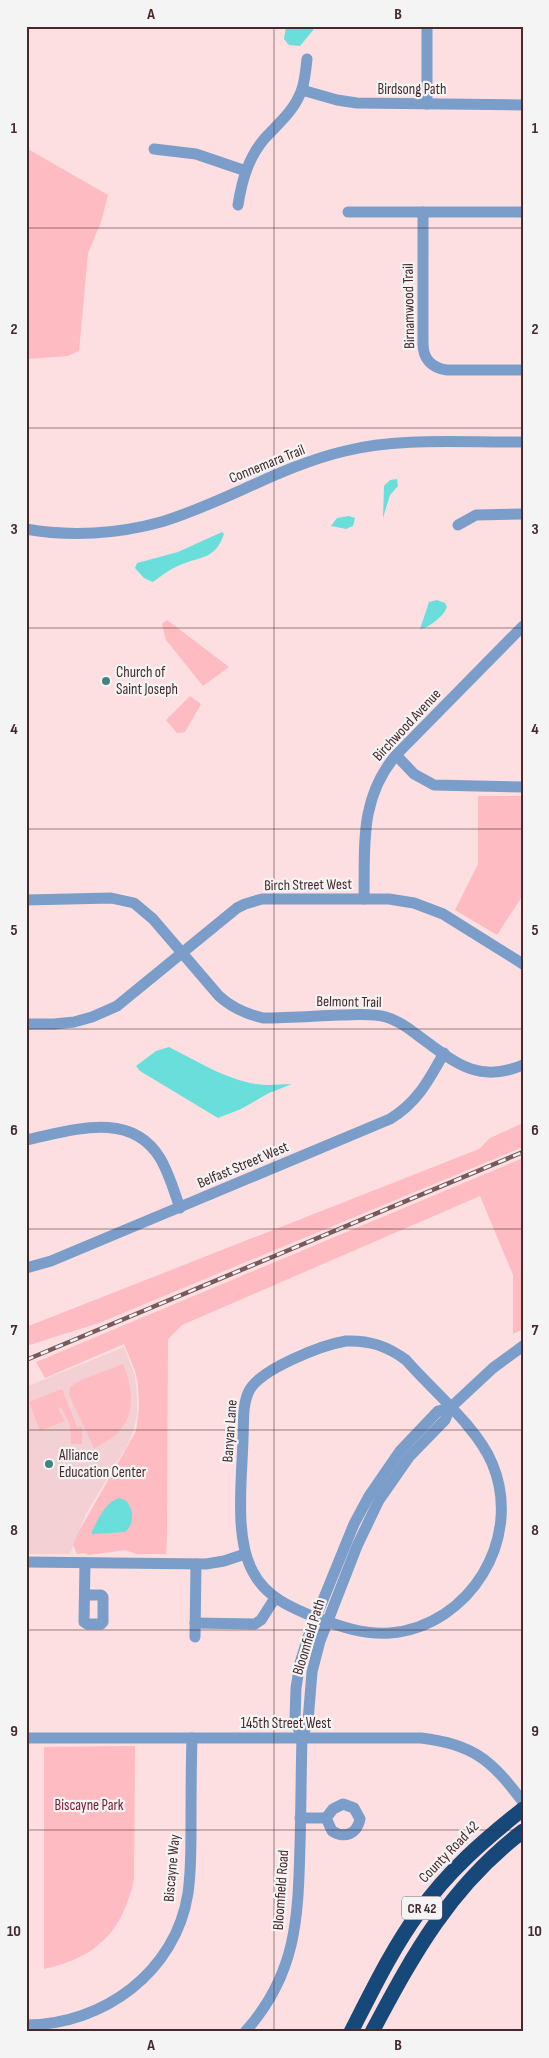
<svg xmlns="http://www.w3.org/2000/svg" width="549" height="2058" viewBox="0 0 549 2058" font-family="'Sofia Sans Condensed',sans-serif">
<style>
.built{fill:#f2d0d3}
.green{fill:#febbc1}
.water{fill:#69deda}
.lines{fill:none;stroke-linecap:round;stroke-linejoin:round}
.minor{stroke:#7a9ec9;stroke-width:11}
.highway{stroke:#17487a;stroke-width:15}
.rail-casing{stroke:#775a5c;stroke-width:4.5}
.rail{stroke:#f4f4f4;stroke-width:2.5;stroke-dasharray:8;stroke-linecap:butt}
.grid{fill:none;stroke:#46292c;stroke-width:1;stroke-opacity:0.55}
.poi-dot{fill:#3d8583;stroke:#f4f4f4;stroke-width:2}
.labels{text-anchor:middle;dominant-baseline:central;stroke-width:4.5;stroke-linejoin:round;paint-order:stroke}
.shield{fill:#f4f4f4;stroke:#7a6668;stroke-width:1}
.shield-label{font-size:14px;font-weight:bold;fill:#46292c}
.street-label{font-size:15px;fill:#46292c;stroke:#f4f4f4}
.poi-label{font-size:15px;fill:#46292c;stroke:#f4f4f4;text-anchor:start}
.park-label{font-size:15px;fill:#801a33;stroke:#f4f4f4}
.neatline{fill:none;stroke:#46292c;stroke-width:2}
.grid-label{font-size:16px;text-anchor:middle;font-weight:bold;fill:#46292c}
</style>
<rect width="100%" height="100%" fill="#fddfe1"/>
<!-- built -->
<polygon class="built" points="124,1347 135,1376 137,1398 137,1415 133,1431 129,1442 86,1514 70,1554 26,1554 26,1387"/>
<!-- green -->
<g class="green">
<polygon points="26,148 108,195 101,222 88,253 79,351 68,356 26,359"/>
<polygon points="167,620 229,667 203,686 166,640 162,624"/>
<polygon points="190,696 201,704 185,732 177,733 166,720"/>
<polygon points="478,796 523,796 523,895 497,935 455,910 478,864"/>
<polygon points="523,1123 523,1147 99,1323 26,1346 26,1327 479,1149 490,1138"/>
<polygon points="523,1158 523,1329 513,1334 513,1275 480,1196 182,1325 168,1339 167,1534 166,1554 136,1554 125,1550 89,1555 84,1553 77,1554 73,1545 78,1533 136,1431 139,1408 138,1384 135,1371 124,1344 45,1378 36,1362"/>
<path d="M123 1364C138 1402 134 1430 94 1448L69 1395 70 1387 81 1380Z"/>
<polygon points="62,1389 77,1427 82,1427 82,1444 71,1444 70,1425 61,1407 58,1409 65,1421 40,1431 29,1402"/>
<path d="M135 1746 134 1879C123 1931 96 1958 44 1969V1747Z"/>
</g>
<!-- water -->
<g class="water">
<polygon points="286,26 314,26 314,29 300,46 289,45 284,39"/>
<polygon points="397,479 398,486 390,495 383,518 384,486 390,480"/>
<polygon points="349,516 355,518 353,526 346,529 331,526 337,518"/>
<path d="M222 532 224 534C215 560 201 556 180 565 170 569 161 576 153 582L144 578 135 568 137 563 178 552Z"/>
<path d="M437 600 445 603 447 607C443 617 430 627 420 629L429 602Z"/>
<path d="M169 1047C197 1061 225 1079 256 1084 268 1086 280 1084 292 1084L269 1093 241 1109 218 1118 140 1071 136 1066 156 1051Z"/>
<path d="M119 1498 125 1500C134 1508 135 1524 125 1532L92 1534V1531C98 1520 105 1502 119 1498Z"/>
</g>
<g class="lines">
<!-- minor -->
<g class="minor">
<polyline points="302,90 337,100 357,103 523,105"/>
<polyline points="427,104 427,27"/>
<polyline points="154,149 196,154 246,171"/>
<path d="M238 205C242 180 248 158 265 138 279 123 295 110 302 89 305 80 306 69 307 59"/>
<polyline points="348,212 523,212"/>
<path d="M423 212V344C423 359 432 368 447 370H523"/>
<polyline points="458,525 476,515 523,514"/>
<path d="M26 529C70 537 118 534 161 522 224 503 281 466 345 451 402 437 464 443 523 442"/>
<polyline points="396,755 414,774 434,785 523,787"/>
<path d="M364 899C365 846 359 799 396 755L523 626"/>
<path d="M26 900 111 898 134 903 153 919 219 996C232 1008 246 1014 263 1018 289 1018 314 1016 340 1015 355 1015 371 1013 386 1017 397 1020 407 1027 416 1034 452 1060 476 1085 523 1065"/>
<polyline points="26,1024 54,1024 74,1022 92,1017 117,1006 237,908 245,904 262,899 389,899 414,903 443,914 523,964"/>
<path d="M26 1140C71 1131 130 1109 160 1158 169 1173 174 1191 180 1208"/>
<path d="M26 1268 51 1261 390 1119C417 1103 429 1080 444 1053"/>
<path d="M346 1341C369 1340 387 1346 406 1360 433 1391 477 1427 492 1463 524 1538 470 1626 390 1633 363 1635 339 1626 314 1617 290 1607 266 1597 253 1572 234 1538 242 1478 243 1439 244 1423 242 1405 249 1391 260 1369 322 1345 346 1341Z"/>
<polyline points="26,1562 206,1564 224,1561 245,1554"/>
<polyline points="85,1595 101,1595 103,1597 103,1622 101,1624 87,1624 84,1622 85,1563"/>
<polyline points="195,1623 255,1624 261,1620 275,1598"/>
<polyline points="195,1637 196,1564"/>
<path d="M26 1738H421C474 1744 492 1761 523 1802"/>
<polyline points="302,1738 295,1720 296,1688 300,1663 308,1637 354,1524 369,1496 400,1451 438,1411 450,1408"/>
<path d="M300 1818H326L332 1831C345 1839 357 1834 360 1819L354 1808 343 1804 333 1809 326 1818"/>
<path d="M26 2025C103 2025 176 1972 188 1893 191 1872 191 1851 191 1829 191 1799 191 1768 192 1738"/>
<path d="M245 2032C297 1974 298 1918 300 1845 301 1810 301 1774 302 1738L308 1721 312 1672 320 1641 357 1546 379 1500 409 1457 445 1420 450 1408 493 1368 523 1346"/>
</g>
<!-- highway -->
<g class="highway">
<path d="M351 2032C372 1991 392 1949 419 1912 448 1871 484 1840 523 1809"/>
<path d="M372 2032C414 1953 450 1887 523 1831"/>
</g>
<!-- rail casing -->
<g class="rail-casing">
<polyline id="rail" points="26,1360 523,1152"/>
</g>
<!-- rail -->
<use href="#rail" class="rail"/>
</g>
<!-- grid -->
<path class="grid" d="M274 26V2032M26 228H523M26 428H523M26 628H523M26 829H523M26 1029H523M26 1229H523M26 1430H523M26 1630H523M26 1830H523"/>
<!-- markers -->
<g class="poi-dot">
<circle cx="106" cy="681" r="5"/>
<circle cx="49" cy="1464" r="5"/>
</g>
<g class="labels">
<!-- shield labels -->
<rect class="shield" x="402" y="1896.5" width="40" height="23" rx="4"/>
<g class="shield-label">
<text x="422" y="1908">CR 42</text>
</g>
<!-- street labels -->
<g class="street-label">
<text x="412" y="89">Birdsong Path</text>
<text transform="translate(409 306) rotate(-91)">Birnamwood Trail</text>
<text transform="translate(267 464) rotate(-22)">Connemara Trail</text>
<text transform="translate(407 725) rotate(-47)">Birchwood Avenue</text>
<text transform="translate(308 885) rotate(-1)">Birch Street West</text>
<text transform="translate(349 1002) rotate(1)">Belmont Trail</text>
<text transform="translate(243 1165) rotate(-23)">Belfast Street West</text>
<text transform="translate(230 1431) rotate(-86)">Banyan Lane</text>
<text transform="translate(309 1637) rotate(-73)">Bloomfield Path</text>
<text x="286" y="1723">145th Street West</text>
<text transform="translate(449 1852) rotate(-46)">County Road 42</text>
<text transform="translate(172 1868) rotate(-85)">Biscayne Way</text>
<text transform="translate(281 1890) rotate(-86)">Bloomfield Road</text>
</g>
<!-- poi labels -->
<g class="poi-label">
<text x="116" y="672">Church of<tspan x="116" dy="17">Saint Joseph</tspan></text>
<text x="59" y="1455">Alliance<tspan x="59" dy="17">Education Center</tspan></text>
</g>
<!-- park labels -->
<g class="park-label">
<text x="89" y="1805">Biscayne Park</text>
</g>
</g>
<!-- border -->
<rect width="549" height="2058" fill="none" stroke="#f4f4f4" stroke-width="55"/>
<rect x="28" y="28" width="494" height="2002" class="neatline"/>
<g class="grid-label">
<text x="151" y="19">A</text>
<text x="398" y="19">B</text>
<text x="14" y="133">1</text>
<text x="535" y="133">1</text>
<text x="14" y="334">2</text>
<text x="535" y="334">2</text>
<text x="14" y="534">3</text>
<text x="535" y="534">3</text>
<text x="14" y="734">4</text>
<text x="535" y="734">4</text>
<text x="14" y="935">5</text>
<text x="535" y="935">5</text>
<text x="14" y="1135">6</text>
<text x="535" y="1135">6</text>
<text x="14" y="1335">7</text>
<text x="535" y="1335">7</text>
<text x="14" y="1535">8</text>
<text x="535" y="1535">8</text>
<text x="14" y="1736">9</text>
<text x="535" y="1736">9</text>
<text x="14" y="1936">10</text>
<text x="535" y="1936">10</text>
<text x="151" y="2050">A</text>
<text x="398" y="2050">B</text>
</g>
</svg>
